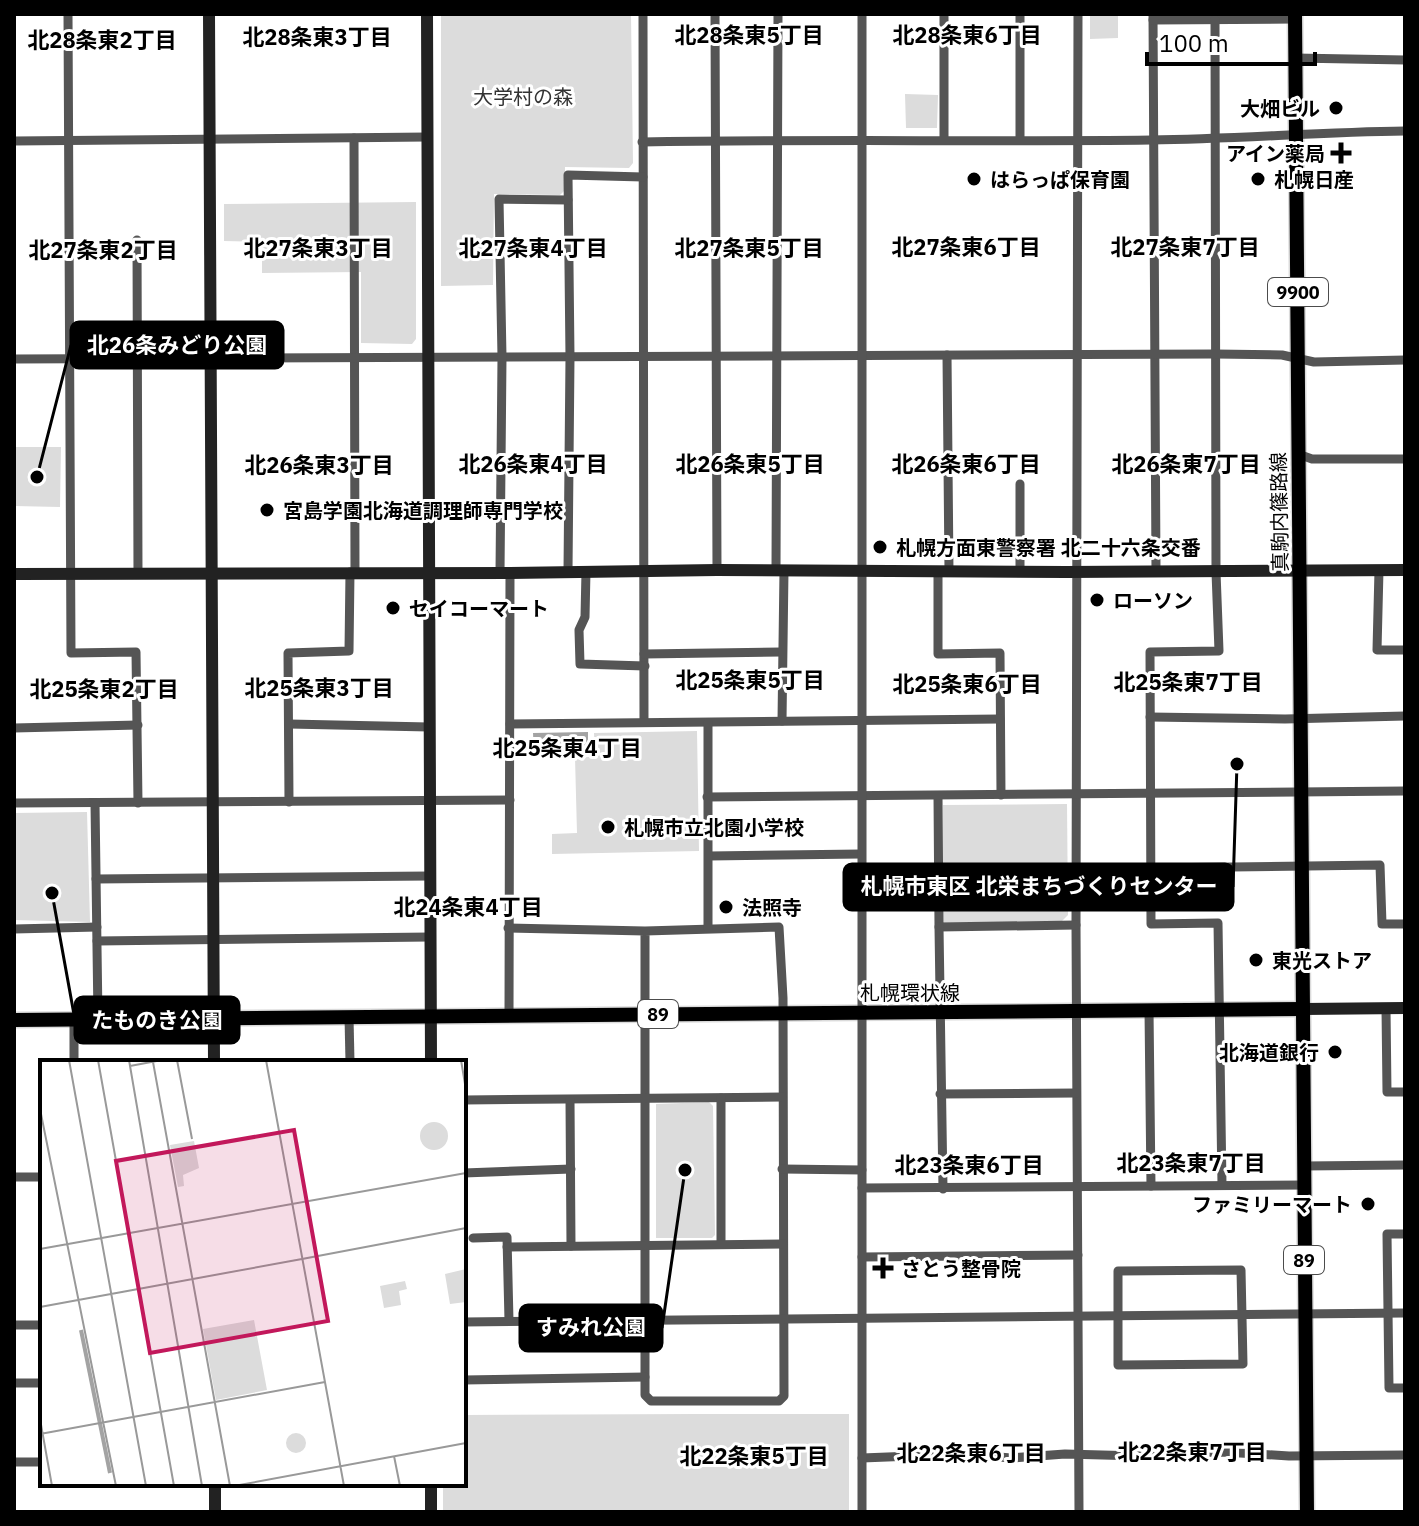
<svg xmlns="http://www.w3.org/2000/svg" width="1419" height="1526" viewBox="0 0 1419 1526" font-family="'IBM Plex Sans','Noto Sans JP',sans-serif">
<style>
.green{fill:#dcdcdc}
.water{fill:#a3a3a3}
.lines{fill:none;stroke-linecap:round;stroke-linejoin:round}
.primary-casing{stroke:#dbdbdb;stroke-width:17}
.street{stroke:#555;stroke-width:9}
.secondary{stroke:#222;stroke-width:12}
.primary{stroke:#000;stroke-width:14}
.poi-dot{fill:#000;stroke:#fff;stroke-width:3}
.labels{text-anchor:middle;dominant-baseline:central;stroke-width:6;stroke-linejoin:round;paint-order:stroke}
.shield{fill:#fff;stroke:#4c4c4c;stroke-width:2}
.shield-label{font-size:18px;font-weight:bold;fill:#000}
.park-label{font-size:20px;fill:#333;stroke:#fff}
.poi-label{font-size:20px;font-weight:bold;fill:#000;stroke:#fff;text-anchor:start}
.street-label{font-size:20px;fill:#000;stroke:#fff}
.neighbourhood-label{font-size:22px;font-weight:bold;fill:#000;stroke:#fff}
.inset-river{fill:none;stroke:#a3a3a3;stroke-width:4}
.inset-road{fill:none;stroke:#999;stroke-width:2}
.view{fill:#c2185b;fill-opacity:0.15;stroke:#c2185b;stroke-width:4}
.inset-edge{fill:none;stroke:#000;stroke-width:4}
.leader{fill:none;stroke:#000;stroke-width:3}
.callout-dot{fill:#000;stroke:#fff;stroke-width:3}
.callout{fill:#000;stroke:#000;stroke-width:3}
.callout-label{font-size:22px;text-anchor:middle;font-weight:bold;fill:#fff}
</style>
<rect width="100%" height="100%" fill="#fff"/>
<!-- green -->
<g class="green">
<polygon points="441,14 631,14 633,163 629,168 565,167 565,190 560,195 494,194 493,285 441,286"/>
<polygon points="1090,14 1118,14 1118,38 1090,39"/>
<polygon points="905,94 938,95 937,128 906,128"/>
<polygon points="416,202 416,339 412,344 361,343 361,272 262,273 262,242 224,241 224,204"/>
<polygon points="14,447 61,447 60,507 14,506"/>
<polygon points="697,731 699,851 552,854 552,834 577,833 575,757 595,757 594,733"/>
<polygon points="1067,804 1068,915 1061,922 943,923 943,805"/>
<polygon points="87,812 90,922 14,920 14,813"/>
<polygon points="709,1102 713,1106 715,1235 712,1238 656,1238 656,1104"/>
<polygon points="697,1414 849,1414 849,1512 443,1512 443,1484 464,1484 464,1415"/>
</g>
<!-- water -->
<polygon class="water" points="588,732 588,753 534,754 533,733"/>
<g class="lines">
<!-- primary casing -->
<g class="primary-casing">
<g id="primary">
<polyline points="1295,14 1307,1512"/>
<polyline points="14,1020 1303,1009"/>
</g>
</g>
<!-- street -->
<g class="street">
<polyline points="68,14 71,653 136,652 138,803"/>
<polyline points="643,14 644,722"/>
<polyline points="715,14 717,570"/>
<polyline points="944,14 944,140"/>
<polyline points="1078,14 1076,925 1079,1512"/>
<polyline points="1153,14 1156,571"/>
<polyline points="1153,20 1295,19"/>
<polyline points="1215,20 1216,572 1219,651 1150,652 1151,924 1218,923 1222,1185"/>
<polyline points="1295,58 1405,60"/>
<polyline points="354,138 355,573"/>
<polyline points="1020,140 1020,14"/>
<polyline points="14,141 427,137"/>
<path d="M642 142C812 139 982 142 1151 140 1236 139 1320 132 1405 131"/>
<polyline points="137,240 138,574"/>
<polyline points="947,355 949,572"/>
<polyline points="14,359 1215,354 1282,355 1314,362 1405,360"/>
<polyline points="1298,454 1312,459 1405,459"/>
<polyline points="1379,570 1377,650 1405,650"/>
<polyline points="568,571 570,357 568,175 643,177"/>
<polyline points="586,571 585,617 579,630 580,664 645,666"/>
<polyline points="776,571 778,14"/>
<polyline points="1020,571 1020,484"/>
<polyline points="938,572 938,654 1000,653 1001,795"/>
<polyline points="500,573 502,357 499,199 568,200"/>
<polyline points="644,654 781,652"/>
<polyline points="1150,717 1285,719 1405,716"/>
<polyline points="782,721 784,570"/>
<polyline points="289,724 429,727"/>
<polyline points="510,724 1000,719"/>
<polyline points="14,728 138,725"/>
<polyline points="938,796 939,927 1076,925"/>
<polyline points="707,797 1405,791"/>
<polyline points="289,802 288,653 349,651 350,572"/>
<polyline points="14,803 510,800"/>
<polyline points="95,803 98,1019"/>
<polyline points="709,856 861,854"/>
<polyline points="1151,868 1380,865 1382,924 1405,924"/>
<polyline points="96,879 430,876"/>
<polyline points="939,927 943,1189"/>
<polyline points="508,928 645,931 779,927 783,998 784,1396 779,1401 651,1401 645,1395 645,931"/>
<polyline points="708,928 708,723"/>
<polyline points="14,929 97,927"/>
<polyline points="97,941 430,937"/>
<polyline points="1386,1008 1387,1092 1405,1092"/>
<polyline points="1149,1010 1151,1186"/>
<polyline points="509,1015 510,573"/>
<polyline points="349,1017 350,1062"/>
<polyline points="74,1062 74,1019"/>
<polyline points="940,1094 1076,1093"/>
<polyline points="464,1100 782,1097"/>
<polyline points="570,1100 571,1246"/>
<polyline points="1304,1166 1405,1165"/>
<polyline points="782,1169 862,1170"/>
<polyline points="464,1173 571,1169"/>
<polyline points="14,1177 42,1177"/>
<polyline points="862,1188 1304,1185"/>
<polyline points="1405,1234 1387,1234 1389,1388 1405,1388"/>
<polyline points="473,1238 507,1237 509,1321"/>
<polyline points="721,1244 721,1098"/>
<polyline points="507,1247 783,1244"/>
<polyline points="862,1257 1078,1255"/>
<polygon points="1241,1270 1243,1364 1118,1365 1118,1271"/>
<polyline points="464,1322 1405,1313"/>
<polyline points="14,1325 42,1325"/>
<polyline points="464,1380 645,1377"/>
<polyline points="14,1383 42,1383"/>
<polyline points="862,1458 963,1454 1011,1458 1065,1454 1177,1457 1224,1452 1289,1456 1405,1455"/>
<polyline points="14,1462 42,1462"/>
<polyline points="862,1512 862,14"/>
</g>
<!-- secondary -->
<g class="secondary">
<polyline points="209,14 214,1062"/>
<polyline points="427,14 431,1062"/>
<polyline points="14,574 510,573 717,570 1066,572 1405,570"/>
<polyline points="1303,1009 1405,1008"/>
<polyline points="431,1484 431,1512"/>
<polyline points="215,1512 215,1484"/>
</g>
<!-- primary -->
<use href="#primary" class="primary"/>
</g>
<!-- markers -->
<g class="poi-dot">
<circle cx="1336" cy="108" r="8"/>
<path d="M1337 141h8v8h8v8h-8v8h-8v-8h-8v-8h8z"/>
<circle cx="974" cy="179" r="8"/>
<circle cx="1258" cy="179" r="8"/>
<circle cx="267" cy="510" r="8"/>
<circle cx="880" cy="547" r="8"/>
<circle cx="1097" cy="600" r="8"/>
<circle cx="393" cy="608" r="8"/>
<circle cx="608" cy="827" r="8"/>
<circle cx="726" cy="907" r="8"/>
<circle cx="1256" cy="960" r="8"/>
<circle cx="1335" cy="1052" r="8"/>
<circle cx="1368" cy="1204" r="8"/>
<path d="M879 1256h8v8h8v8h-8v8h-8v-8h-8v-8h8z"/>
</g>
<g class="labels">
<!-- shield labels -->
<g class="shield">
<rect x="1268" y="278" width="60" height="28" rx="6"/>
<rect x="638" y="1000" width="40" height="28" rx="6"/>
<rect x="1284" y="1246" width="40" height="28" rx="6"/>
</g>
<g class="shield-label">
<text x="1298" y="292">9900</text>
<text x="658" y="1014">89</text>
<text x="1304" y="1260">89</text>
</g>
<!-- park labels -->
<g class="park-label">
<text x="523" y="96">大学村の森</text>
</g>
<!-- poi labels -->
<g class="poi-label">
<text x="1320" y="108" text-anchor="end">大畑ビル</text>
<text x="1325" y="153" text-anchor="end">アイン薬局</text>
<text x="990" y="179">はらっぱ保育園</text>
<text x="1274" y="179">札幌日産</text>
<text x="283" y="510">宮島学園北海道調理師専門学校</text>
<text x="896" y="547">札幌方面東警察署 北二十六条交番</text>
<text x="1113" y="600">ローソン</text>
<text x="409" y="608">セイコーマート</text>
<text x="624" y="827">札幌市立北園小学校</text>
<text x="742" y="907">法照寺</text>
<text x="1272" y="960">東光ストア</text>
<text x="1319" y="1052" text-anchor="end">北海道銀行</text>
<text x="1352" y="1204" text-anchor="end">ファミリーマート</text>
<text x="901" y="1268">さとう整骨院</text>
</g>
<!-- street labels -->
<g class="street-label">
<text transform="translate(1279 512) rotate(-91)">真駒内篠路線</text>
<text x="910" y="992">札幌環状線</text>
</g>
<!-- neighbourhood labels -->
<g class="neighbourhood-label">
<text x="749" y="34">北28条東5丁目</text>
<text x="967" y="34">北28条東6丁目</text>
<text x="317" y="36">北28条東3丁目</text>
<text x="102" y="39">北28条東2丁目</text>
<text x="966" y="246">北27条東6丁目</text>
<text x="1185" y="246">北27条東7丁目</text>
<text x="318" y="247">北27条東3丁目</text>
<text x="533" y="247">北27条東4丁目</text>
<text x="749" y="247">北27条東5丁目</text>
<text x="103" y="249">北27条東2丁目</text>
<text x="533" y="463">北26条東4丁目</text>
<text x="750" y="463">北26条東5丁目</text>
<text x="966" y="463">北26条東6丁目</text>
<text x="1186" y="463">北26条東7丁目</text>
<text x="319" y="464">北26条東3丁目</text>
<text x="750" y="679">北25条東5丁目</text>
<text x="1188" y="681">北25条東7丁目</text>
<text x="967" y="683">北25条東6丁目</text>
<text x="319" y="687">北25条東3丁目</text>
<text x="104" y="688">北25条東2丁目</text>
<text x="567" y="747">北25条東4丁目</text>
<text x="468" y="906">北24条東4丁目</text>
<text x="1191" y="1162">北23条東7丁目</text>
<text x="969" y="1164">北23条東6丁目</text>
<text x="1192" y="1451">北22条東7丁目</text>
<text x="971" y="1452">北22条東6丁目</text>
<text x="754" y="1455">北22条東5丁目</text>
</g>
</g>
<!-- overview -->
<g transform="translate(40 1060)">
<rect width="426" height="426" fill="#fff"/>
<path d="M380 76a14 14 0 1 1 28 0a14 14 0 1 1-28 0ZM154 81 159 108 143 115 144 126 138 127 130 85ZM426 209V242L410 244 405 214ZM365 221 367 229 359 231 361 245 344 248 340 226ZM214 260 227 330 176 340 163 269ZM246 383a10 10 0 1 1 20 0a10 10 0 1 1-20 0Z" fill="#dcdcdc"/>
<path class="inset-river" d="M41 270 70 413"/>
<path class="inset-road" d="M29 0 106 426M58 0 134 426M89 0 162 426M137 0 152 79M226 0 304 426M421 0 426 30M113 2 190 426M90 6 122 0M0 49 76 426M0 189 426 113M262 199 426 168M0 247 262 199M0 359 12 426M0 374 285 322M354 396 360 426M194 426 426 383"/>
<path class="view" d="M254 70 288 261 110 293 76 101Z"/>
<rect width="426" height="426" class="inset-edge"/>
</g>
<!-- callouts -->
<path class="leader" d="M37 477L71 345M1237 764L1233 887M52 893L75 1020M685 1170L662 1328"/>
<g class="callout-dot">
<circle cx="37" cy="477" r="8"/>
<circle cx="1237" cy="764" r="8"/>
<circle cx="52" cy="893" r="8"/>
<circle cx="685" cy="1170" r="8"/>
</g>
<g class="callout">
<rect x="71" y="322" width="212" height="46" rx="8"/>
<rect x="844" y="864" width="389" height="46" rx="8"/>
<rect x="75" y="997" width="164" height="46" rx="8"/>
<rect x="520" y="1305" width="142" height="46" rx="8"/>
</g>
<g class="callout-label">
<text x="177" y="353">北26条みどり公園</text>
<text x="1039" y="894">札幌市東区 北栄まちづくりセンター</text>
<text x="157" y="1028">たものき公園</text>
<text x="591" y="1335">すみれ公園</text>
</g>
<!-- border -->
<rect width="1419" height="1526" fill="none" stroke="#000000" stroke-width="32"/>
<!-- scale -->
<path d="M1147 52v12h168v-12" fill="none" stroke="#000000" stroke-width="4"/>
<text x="1159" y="52" font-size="24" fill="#000000" stroke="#ffffff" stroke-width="6" paint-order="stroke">100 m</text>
</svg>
